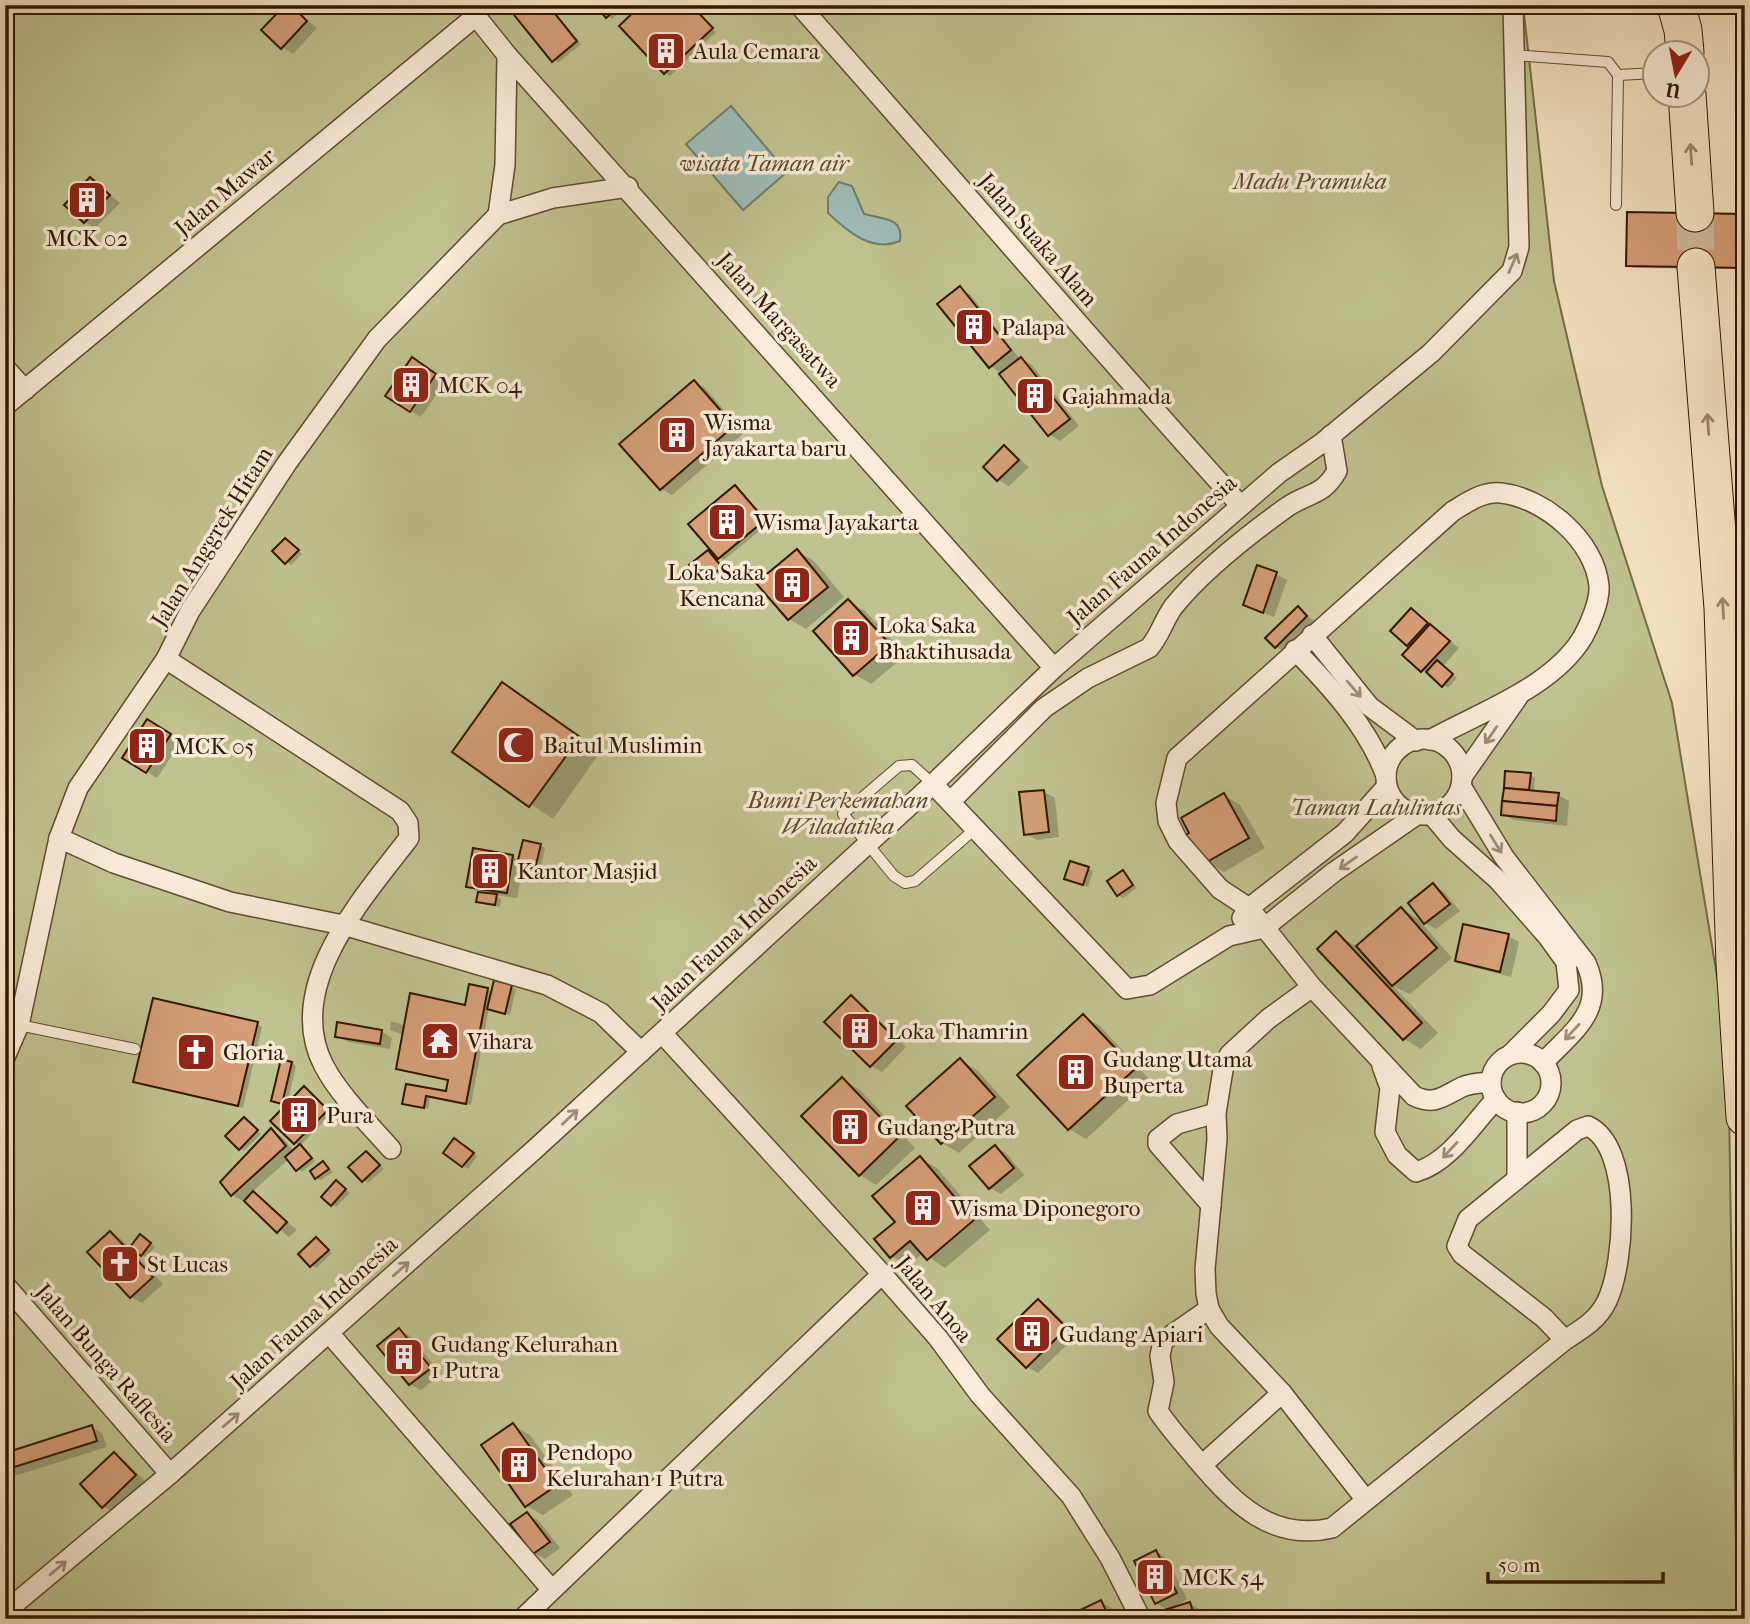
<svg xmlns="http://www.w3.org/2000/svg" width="1750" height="1624" viewBox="0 0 1750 1624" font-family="'IM FELL French Canon',serif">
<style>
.green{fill:#c0c391;stroke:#796c48;stroke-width:2}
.water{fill:#9ebeba;stroke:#737b70;stroke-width:2}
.shadow{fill:#0003}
.building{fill:#d59e77;stroke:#321600;stroke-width:2}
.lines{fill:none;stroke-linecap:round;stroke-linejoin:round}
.motorway-tunnel{stroke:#cfbb9d;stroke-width:37;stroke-dasharray:37 18;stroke-linecap:butt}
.service-casing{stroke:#634a31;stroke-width:12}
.minor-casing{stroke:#634a31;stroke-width:22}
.motorway-casing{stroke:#321600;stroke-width:39}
.service{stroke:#f9edd9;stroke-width:10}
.minor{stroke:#f9edd9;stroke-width:19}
.motorway{stroke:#f6e4c4;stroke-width:37}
.oneway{stroke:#9e876c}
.oneway2{stroke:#9f8c77}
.labels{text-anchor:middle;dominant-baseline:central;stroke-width:7;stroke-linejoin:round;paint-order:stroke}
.poi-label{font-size:23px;fill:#321600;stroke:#f9edd9;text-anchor:start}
.park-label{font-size:23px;font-style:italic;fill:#5d4a2c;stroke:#f9edd9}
.street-label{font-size:23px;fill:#321600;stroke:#f9edd9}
</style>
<rect width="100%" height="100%" fill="#f6e4c4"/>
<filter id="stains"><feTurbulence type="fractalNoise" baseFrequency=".00286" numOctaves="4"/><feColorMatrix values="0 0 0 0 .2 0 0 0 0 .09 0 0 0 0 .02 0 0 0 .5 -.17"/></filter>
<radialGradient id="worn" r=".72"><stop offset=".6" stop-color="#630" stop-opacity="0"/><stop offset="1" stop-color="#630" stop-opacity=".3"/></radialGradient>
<!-- green -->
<polygon class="green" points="5,5 1523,5 1554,281 1602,486 1672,703 1728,1043 1737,1619 5,1619"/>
<!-- water -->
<g class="water">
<polygon points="731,106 787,172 743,210 686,144"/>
<path d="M839 182 852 186 864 214C882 219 904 217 900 241 872 253 847 231 828 213V197Z"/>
</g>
<!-- shadow -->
<g class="shadow">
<polygon points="241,5 257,5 251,11"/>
<polygon points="289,5 317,28 293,54 282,47"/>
<polygon points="508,5 549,5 581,44 558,63"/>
<polygon points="598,5 628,5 612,19"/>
<polygon points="691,5 716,32 670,76 665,73"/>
<polygon points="90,179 120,203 95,228 85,222"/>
<polygon points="1745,216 1745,269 1633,268 1628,265"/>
<polygon points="960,288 971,295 1019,358 1032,365 1079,426 1060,441 1049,434 1001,373 990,366"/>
<polygon points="423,366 446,381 421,417 410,411"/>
<polygon points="694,382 705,388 744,433 672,495 661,489"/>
<polygon points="1005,447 1029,467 1009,486 998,480"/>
<polygon points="735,487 768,524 724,560 720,558"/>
<polygon points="290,543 302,554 291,565 287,562"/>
<polygon points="797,551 814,561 844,597 806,629 789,619"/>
<polygon points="708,552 725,570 709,584 704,581"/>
<polygon points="1276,574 1287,580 1274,617 1245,605"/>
<polygon points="848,601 865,611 906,655 871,684 854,674"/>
<polygon points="1298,609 1317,623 1287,653 1276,647"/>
<polygon points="1412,610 1459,648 1443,666 1457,678 1448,688 1404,655 1412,647 1408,644"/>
<polygon points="503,684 601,751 553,819 454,752"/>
<polygon points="148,722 181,742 157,778 125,758"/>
<polygon points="1507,773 1531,775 1535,778 1534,793 1558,795 1569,801 1567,826 1514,820 1503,814"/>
<polygon points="1044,792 1055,798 1059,837 1037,840 1026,834"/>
<polygon points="1224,795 1240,805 1265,848 1224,872 1207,862"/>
<polygon points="540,846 545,848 540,870 523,866 517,898 494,895 501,899 500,907 478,901 480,893 468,886 512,856 520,861"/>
<polygon points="1071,863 1093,871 1088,887 1071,881"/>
<polygon points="1123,872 1137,888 1123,898 1118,895"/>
<polygon points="1434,885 1444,892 1460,911 1436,929 1425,923"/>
<polygon points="1401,909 1418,919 1452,958 1410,994 1393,986 1438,1033 1421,1049 1404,1039 1320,949 1336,934 1357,947"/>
<polygon points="1508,936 1519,942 1511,977 1468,966 1457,960"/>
<polygon points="511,987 516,989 510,1015 489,1008 471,1105 430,1098 428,1109 404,1103 407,1086 448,1093 450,1080 398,1068 404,1035 390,1030 391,1021 406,1026 466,1007 487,990 493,993"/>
<polygon points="851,998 862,1004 906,1047 882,1072 871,1066"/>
<polygon points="1084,1016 1100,1026 1150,1080 1086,1139 1069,1129"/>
<polygon points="257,1024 262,1027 243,1108 140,1083"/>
<polygon points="381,1031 392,1038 390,1049 348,1042 337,1036"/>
<polygon points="960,1060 977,1070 1010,1107 959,1153 942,1143 909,1106"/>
<polygon points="292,1063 296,1066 287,1105 273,1100"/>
<polygon points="842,1080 859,1089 915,1148 876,1185 860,1175"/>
<polygon points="309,1091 332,1113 300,1146 295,1143"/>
<polygon points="245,1119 261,1134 244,1151 240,1148"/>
<polygon points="271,1130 282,1137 294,1151 300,1146 305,1149 315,1161 302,1172 289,1159 252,1192 297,1230 289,1237 245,1199 243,1201 232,1195"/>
<polygon points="459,1143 477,1156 468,1169 445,1153"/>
<polygon points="995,1147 1006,1153 1024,1175 1001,1194 990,1188"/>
<polygon points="367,1153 384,1169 368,1183 363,1180"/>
<polygon points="920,1158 937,1168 990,1230 945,1268 923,1253 908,1266 891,1256 897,1223"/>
<polygon points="323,1163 333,1172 321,1180 316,1178"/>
<polygon points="5,1168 14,1174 5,1187"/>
<polygon points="337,1182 350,1193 336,1207 332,1204"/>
<polygon points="110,1233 121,1239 163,1284 142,1303 131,1297 89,1252"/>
<polygon points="146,1239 155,1247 146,1257 142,1255"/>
<polygon points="316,1239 332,1253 316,1268 300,1254"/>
<polygon points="1039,1301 1049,1307 1077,1335 1038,1373 1027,1367"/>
<polygon points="399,1330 410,1336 441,1374 421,1390 410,1384"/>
<polygon points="513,1425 530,1435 573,1495 543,1515 527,1506"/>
<polygon points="91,1427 102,1433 107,1447 5,1479 5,1454"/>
<polygon points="114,1454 125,1461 146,1482 114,1512 103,1506"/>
<polygon points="527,1514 538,1520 560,1548 545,1559 534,1553"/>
<polygon points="1156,1552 1167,1558 1187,1599 1172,1609 1190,1604 1201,1610 1203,1619 1165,1619 1168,1610 1156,1603"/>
<polygon points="1101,1602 1112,1608 1117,1619 1081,1619"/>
</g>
<!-- building -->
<g class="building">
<polygon points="285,5 291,5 307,21 281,49 261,30"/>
<polygon points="506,5 548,5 577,41 552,62"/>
<polygon points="595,5 621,5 606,18"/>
<polygon points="641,5 691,5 713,28 664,74 619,26"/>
<polygon points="90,177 110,195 84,223 64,205"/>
<polygon points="1627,212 1745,214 1745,268 1626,266"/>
<polygon points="960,286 1011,350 989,368 937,304"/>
<polygon points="412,357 436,374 410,412 385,396"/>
<polygon points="1021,357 1070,419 1048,436 999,374"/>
<polygon points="694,380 734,426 660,490 619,444"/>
<polygon points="1004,445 1019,460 997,481 983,467"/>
<polygon points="735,485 765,520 718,559 688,524"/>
<polygon points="285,538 299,550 285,564 272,551"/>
<polygon points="797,549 828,587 788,620 756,583"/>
<polygon points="708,550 722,567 703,582 689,565"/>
<polygon points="1257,565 1277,572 1263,613 1243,605"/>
<polygon points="848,599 890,644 853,676 813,631"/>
<polygon points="1298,606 1307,616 1275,648 1265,638"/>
<polygon points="1411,608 1428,623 1407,646 1390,631"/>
<polygon points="1430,624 1450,641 1421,672 1402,655"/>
<polygon points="1437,660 1453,674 1442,687 1426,672"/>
<polygon points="502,682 580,737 529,807 452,752"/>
<polygon points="147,719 171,734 146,773 122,758"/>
<polygon points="1505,771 1531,773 1529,790 1504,788"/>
<polygon points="1504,788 1559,793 1557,806 1502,801"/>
<polygon points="1044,790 1049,832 1024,835 1019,792"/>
<polygon points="1224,793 1249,838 1205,863 1185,835 1189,833 1181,818"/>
<polygon points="1502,801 1557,806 1556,821 1501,815"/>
<polygon points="523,840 541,844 535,869 517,864"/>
<polygon points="473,848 513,855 507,893 466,887"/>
<polygon points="1070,861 1089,867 1083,885 1064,879"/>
<polygon points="1123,870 1133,885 1117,896 1107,881"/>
<polygon points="1433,883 1450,904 1424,924 1408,903"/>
<polygon points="478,892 497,894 495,905 476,902"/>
<polygon points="1401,907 1437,948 1392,986 1356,946"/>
<polygon points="1463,924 1509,934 1500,972 1455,961"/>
<polygon points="1336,931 1422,1023 1403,1040 1317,949"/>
<polygon points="494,980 512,985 505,1014 487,1009"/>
<polygon points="469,984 488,988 466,1104 426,1096 424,1108 402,1104 406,1084 446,1091 448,1080 396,1069 410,993 465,1005"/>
<polygon points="851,995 897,1040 870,1067 824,1022"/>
<polygon points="153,998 258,1022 238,1106 133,1082"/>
<polygon points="1083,1014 1135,1069 1068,1130 1017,1075"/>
<polygon points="337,1022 382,1030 380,1044 335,1037"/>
<polygon points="960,1058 995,1097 941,1144 906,1106"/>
<polygon points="281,1059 292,1062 282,1104 271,1101"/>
<polygon points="842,1077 899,1137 859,1176 801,1116"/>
<polygon points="304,1086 328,1110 294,1144 270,1121"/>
<polygon points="244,1117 258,1130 239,1150 225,1136"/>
<polygon points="271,1128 286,1146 231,1196 220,1182"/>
<polygon points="454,1138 474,1153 462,1167 443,1153"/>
<polygon points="300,1144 312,1158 296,1171 285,1157"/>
<polygon points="995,1145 1014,1168 989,1189 969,1166"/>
<polygon points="366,1151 380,1165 362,1182 348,1167"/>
<polygon points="920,1156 974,1220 927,1260 910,1241 890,1258 874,1239 895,1222 872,1196"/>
<polygon points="323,1161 329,1169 315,1179 310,1171"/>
<polygon points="336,1180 346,1189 331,1206 321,1197"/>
<polygon points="253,1191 287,1222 277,1233 244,1201"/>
<polygon points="110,1231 153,1277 130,1298 87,1252"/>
<polygon points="140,1234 151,1243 141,1256 130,1247"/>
<polygon points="316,1237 329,1250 310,1267 298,1254"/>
<polygon points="1038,1299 1067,1328 1026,1368 997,1339"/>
<polygon points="399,1328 431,1368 409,1385 377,1346"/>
<polygon points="513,1423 557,1485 525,1507 481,1445"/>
<polygon points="92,1425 97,1441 5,1470 5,1453"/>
<polygon points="114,1452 136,1475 102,1508 80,1484"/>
<polygon points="527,1512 550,1542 533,1554 510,1524"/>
<polygon points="1156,1550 1177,1593 1155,1604 1134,1561"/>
<polygon points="1101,1600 1110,1619 1079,1619 1076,1612"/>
<polygon points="1190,1602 1195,1619 1163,1619 1161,1611"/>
</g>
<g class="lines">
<!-- motorway-tunnel -->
<polyline class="motorway-tunnel" points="1695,213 1696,267"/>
<!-- service casing -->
<g class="service-casing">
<g id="service">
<polyline points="1513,55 1608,62 1618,75 1616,205"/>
<polyline points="1618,75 1656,73"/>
<polyline points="933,784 912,765 899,766 843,814 894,876 905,883 915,881 975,829"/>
<polyline points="19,1025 135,1049"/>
</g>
</g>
<!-- minor casing -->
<g class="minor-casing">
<g id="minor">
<polyline points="467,5 507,55 1054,668"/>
<path d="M799 5C947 171 1091 341 1240 505"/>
<polyline points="498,215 505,165 507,55"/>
<polyline points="5,368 25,390"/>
<polyline points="5,406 476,16"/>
<polyline points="1312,635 1369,706 1416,741"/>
<path d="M1295 650C1331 687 1368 727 1386 776"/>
<path d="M166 659 400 811 408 823 409 838C364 897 282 986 324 1066 340 1096 369 1124 391 1149"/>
<circle cx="1424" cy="777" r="38"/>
<path d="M1430 740C1480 712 1552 688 1583 637 1590 624 1600 601 1599 586 1595 541 1545 498 1501 493 1483 491 1468 502 1453 511L1177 758 1166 803 1168 821 1178 841 1220 889 1249 908 1312 987 1414 1096C1434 1106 1444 1096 1462 1087 1471 1083 1481 1083 1491 1082"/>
<polyline points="1462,777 1518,697"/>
<polyline points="933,784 1127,989 1150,985 1229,936 1264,928 1334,872 1418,814"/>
<path d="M1461 786 1504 857 1586 963C1607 1010 1573 1031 1543 1063"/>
<path d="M951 801 1044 708 1088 678 1149 648C1160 636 1164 619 1174 606 1204 569 1248 535 1287 507 1309 492 1322 497 1337 471L1331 435"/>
<polyline points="1431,814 1452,839 1498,880 1548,937 1566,962 1569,990 1551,1014 1510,1055"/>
<polyline points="59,838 114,863 230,902 343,925 547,985 601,1013 641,1052"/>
<polyline points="1242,918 1249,908 1345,833 1387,786"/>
<polyline points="1312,987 1268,1019 1230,1054 1224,1064 1216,1113 1217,1139 1205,1269 1206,1293 1209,1309 1219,1326 1282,1393 1366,1500"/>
<polyline points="662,1033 882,1274 938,1338 980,1395 1071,1496 1110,1558 1141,1619"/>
<circle cx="1521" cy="1083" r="30"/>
<polyline points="5,1057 19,1025 59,838 78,788 166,659 190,611 287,463 377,339 498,215 553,198 628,187"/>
<path d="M1382 1066 1390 1088 1385 1132 1397 1155 1416 1172C1450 1162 1473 1124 1496 1099"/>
<polyline points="1517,1112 1517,1178"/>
<polyline points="1211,1205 1158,1144 1158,1139 1177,1124 1216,1113"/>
<polyline points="5,1285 170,1474"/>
<path d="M1209 1309 1163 1341 1160 1356 1164 1382 1158 1411C1170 1429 1185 1445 1199 1462 1234 1503 1272 1542 1332 1528L1565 1340C1582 1329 1598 1320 1607 1301 1625 1263 1633 1147 1588 1126L1577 1130 1468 1219 1457 1246 1462 1254 1544 1318 1565 1340"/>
<polyline points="329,1333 552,1590"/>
<polyline points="1202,1465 1282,1393"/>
<polyline points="6,1611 170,1474 534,1150 933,784 1054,668 1279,473 1322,443 1431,353 1512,271 1519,247 1513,5"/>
<polyline points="522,1619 882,1274"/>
</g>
</g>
<!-- motorway casing -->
<g class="motorway-casing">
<g id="motorway">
<polyline points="1676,5 1683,30 1685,52"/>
<polyline points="1687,94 1695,213"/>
<polyline points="1696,267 1723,608 1735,963 1745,1117"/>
</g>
</g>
<!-- service -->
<use href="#service" class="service"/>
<!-- minor -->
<use href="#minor" class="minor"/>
<!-- motorway -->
<use href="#motorway" class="motorway"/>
</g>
<!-- one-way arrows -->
<defs><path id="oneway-shaft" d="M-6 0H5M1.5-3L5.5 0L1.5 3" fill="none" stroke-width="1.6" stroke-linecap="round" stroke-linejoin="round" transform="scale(1.75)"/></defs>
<g class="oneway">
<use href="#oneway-shaft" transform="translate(1691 154) rotate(-94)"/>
<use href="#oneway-shaft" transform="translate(1708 424) rotate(-94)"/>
<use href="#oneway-shaft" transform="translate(1723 608) rotate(-93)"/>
</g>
<g class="oneway2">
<use href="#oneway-shaft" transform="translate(1513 263) rotate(-66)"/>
<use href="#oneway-shaft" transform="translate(1354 689) rotate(49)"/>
<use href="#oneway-shaft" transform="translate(1491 735) rotate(125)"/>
<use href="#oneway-shaft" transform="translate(1496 844) rotate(58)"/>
<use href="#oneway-shaft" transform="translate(1348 863) rotate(145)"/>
<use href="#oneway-shaft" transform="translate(1572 1032) rotate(133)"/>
<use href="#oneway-shaft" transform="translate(570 1117) rotate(-43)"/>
<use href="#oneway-shaft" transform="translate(1450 1150) rotate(133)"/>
<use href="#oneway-shaft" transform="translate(401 1269) rotate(-42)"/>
<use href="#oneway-shaft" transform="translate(231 1420) rotate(-41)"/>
<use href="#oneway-shaft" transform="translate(58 1568) rotate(-40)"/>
</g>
<!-- icons -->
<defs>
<g id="building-square" transform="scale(2.0125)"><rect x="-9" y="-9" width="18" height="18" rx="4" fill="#8f2418" stroke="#f9edd9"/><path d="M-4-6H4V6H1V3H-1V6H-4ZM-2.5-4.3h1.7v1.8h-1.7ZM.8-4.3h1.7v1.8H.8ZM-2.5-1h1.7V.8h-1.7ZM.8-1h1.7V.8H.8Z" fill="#fff"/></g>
<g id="mosque-square" transform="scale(2.0125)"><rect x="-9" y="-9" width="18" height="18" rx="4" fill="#8f2418" stroke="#f9edd9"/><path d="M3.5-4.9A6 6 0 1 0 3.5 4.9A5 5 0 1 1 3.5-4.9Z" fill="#fff"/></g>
<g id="temple-square" transform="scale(2.0125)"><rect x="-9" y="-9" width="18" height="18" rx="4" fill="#8f2418" stroke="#f9edd9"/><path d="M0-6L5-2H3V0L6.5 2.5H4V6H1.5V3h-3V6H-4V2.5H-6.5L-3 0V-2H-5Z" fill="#fff"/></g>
<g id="church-square" transform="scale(2.0125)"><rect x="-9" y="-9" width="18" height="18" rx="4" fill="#8f2418" stroke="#f9edd9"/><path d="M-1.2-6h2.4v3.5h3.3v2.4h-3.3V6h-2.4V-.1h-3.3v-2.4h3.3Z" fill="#fff"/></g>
</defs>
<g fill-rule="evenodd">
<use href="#building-square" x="666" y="51"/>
<use href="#building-square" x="87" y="200"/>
<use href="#building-square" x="974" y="327"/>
<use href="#building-square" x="411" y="385"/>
<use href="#building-square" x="1035" y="396"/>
<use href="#building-square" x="677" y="435"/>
<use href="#building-square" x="727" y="522"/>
<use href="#building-square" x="792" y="585"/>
<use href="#building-square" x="851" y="638"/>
<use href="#mosque-square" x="516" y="745"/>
<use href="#building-square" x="147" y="746"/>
<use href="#building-square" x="490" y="871"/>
<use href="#building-square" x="860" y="1031"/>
<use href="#temple-square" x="440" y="1041"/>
<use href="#church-square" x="196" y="1052"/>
<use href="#building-square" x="1076" y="1072"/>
<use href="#building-square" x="299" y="1115"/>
<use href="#building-square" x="850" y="1127"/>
<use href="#building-square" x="923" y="1208"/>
<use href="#church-square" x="120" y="1264"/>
<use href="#building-square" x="1032" y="1334"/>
<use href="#building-square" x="404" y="1357"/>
<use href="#building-square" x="519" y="1465"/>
<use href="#building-square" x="1155" y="1577"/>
</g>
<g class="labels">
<!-- poi labels -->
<g class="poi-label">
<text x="693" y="51">Aula Cemara</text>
<text x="87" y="238" text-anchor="middle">MCK 02</text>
<text x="1001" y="327">Palapa</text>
<text x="438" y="385">MCK 04</text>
<text x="1062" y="396">Gajahmada</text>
<text x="704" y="422">Wisma<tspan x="704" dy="26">Jayakarta baru</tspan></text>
<text x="754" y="522">Wisma Jayakarta</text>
<text x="765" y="572" text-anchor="end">Loka Saka<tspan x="765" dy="26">Kencana</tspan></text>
<text x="878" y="625">Loka Saka<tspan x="878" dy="26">Bhaktihusada</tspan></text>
<text x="543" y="745">Baitul Muslimin</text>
<text x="174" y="746">MCK 05</text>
<text x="517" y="871">Kantor Masjid</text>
<text x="887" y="1031">Loka Thamrin</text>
<text x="467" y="1041">Vihara</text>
<text x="223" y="1052">Gloria</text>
<text x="1103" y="1059">Gudang Utama<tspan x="1103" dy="26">Buperta</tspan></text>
<text x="326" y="1115">Pura</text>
<text x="877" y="1127">Gudang Putra</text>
<text x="950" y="1208">Wisma Diponegoro</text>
<text x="147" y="1264">St Lucas</text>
<text x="1059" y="1334">Gudang Apiari</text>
<text x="431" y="1344">Gudang Kelurahan<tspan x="431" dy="26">1 Putra</tspan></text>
<text x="546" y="1452">Pendopo<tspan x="546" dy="26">Kelurahan 1 Putra</tspan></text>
<text x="1182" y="1577">MCK 54</text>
</g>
<!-- park labels -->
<g class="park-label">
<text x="764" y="163">wisata Taman air</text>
<text x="1310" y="181">Madu Pramuka</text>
<text x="838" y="800">Bumi Perkemahan<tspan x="838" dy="26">Wiladatika</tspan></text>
<text x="1376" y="807">Taman Lalulintas</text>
</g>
<!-- street labels -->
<g class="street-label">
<text transform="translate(225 192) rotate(-40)">Jalan Mawar</text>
<text transform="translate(1038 240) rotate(49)">Jalan Suaka Alam</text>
<text transform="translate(779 320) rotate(48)">Jalan Margasatwa</text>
<text transform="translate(212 537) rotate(-58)">Jalan Anggrek Hitam</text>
<text transform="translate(1152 550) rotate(-41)">Jalan Fauna Indonesia</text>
<text transform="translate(734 933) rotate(-43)">Jalan Fauna Indonesia</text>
<text transform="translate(934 1299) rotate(50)">Jalan Anoa</text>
<text transform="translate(314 1313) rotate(-42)">Jalan Fauna Indonesia</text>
<text transform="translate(106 1363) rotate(49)">Jalan Bunga Raflesia</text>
</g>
</g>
<!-- margin -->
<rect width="1750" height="1624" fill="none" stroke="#f6e4c4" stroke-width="28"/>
<rect x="7" y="7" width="1736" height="1610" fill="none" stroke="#321600" stroke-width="3.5"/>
<rect x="14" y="14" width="1722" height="1596" fill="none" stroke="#321600" stroke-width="2"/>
<!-- north arrow -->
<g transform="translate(1676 74) rotate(190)"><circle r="33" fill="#f9edd9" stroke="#a99782" stroke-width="2"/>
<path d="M0-5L12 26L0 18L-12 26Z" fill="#8f2418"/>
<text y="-10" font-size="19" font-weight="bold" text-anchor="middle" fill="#321600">U</text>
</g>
<!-- scale -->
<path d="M1488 1572v10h175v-10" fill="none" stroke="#321600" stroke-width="3.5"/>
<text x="1498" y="1572" font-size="21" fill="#321600" stroke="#f9edd9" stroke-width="5" paint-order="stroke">50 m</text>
<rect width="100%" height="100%" filter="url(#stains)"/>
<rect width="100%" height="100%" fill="url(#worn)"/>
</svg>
